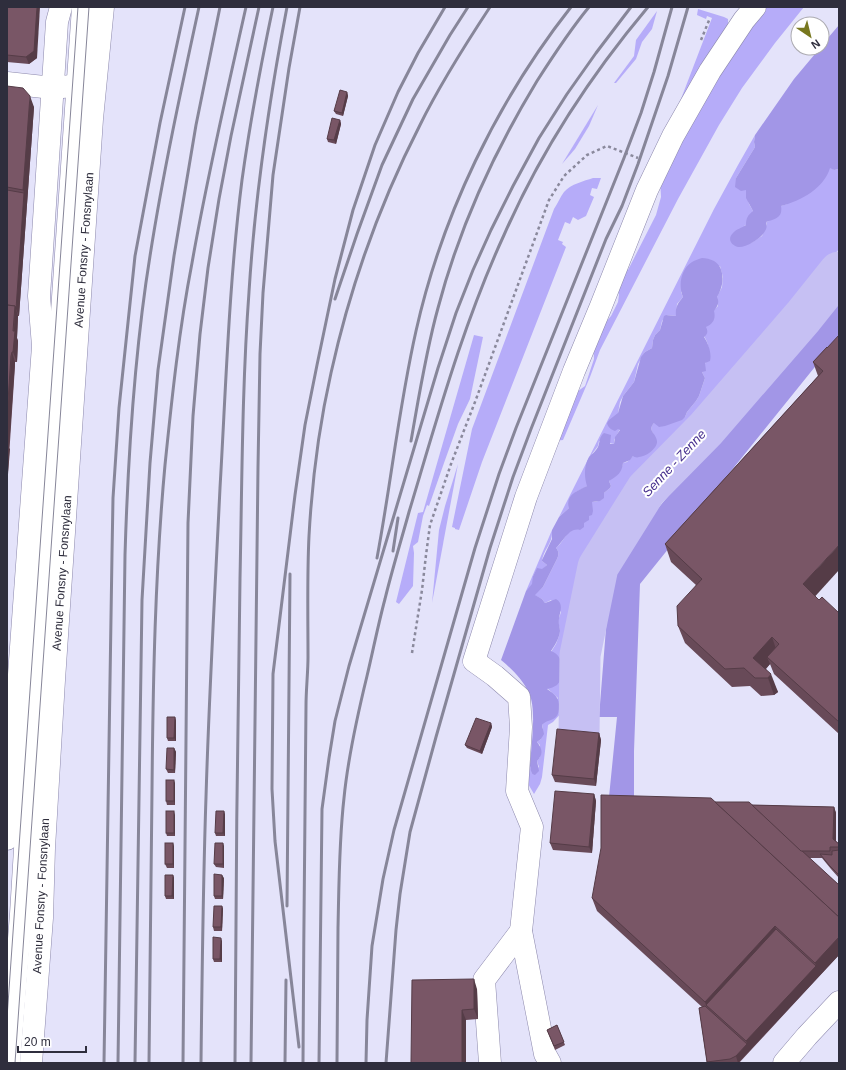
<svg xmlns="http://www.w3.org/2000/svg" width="846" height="1070" viewBox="0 0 846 1070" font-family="Helvetica,sans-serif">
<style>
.green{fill:#b6acf9}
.forest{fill:#a296e7}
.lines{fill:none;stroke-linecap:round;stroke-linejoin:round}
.river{stroke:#c6c0f3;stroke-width:41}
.minor-casing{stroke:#8c88ac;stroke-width:23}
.major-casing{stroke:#8c88ac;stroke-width:23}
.path{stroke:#8a899c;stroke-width:2.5;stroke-dasharray:3 3;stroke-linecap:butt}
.minor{stroke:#fff;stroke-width:22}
.major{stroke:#fff;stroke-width:22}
.tram{stroke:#878699;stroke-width:1}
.rail{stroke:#878699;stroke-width:3}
.wall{fill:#684a58}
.shaded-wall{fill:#553c47}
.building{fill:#795666;stroke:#553c47}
.labels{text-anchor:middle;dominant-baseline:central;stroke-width:4;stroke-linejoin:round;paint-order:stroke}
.street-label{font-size:12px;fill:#2f2e3d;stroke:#fff}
.water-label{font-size:13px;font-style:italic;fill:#4a3391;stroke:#fff}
</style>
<rect width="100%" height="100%" fill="#e4e3fa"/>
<!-- green -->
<g class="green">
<polygon points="762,7 804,7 775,43 742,88 719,125 678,199 600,350 590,377 563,440 554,441 574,394 585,386 594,359 593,337 611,316 618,302 619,295 616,281 622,268 628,270 656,215 661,197 660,179 682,129"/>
<polygon points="698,9 724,17 728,19 728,24 671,125 712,18 707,16 706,19 697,15"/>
<polygon points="657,11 652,29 642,42 636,59 616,83 614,83 634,56 636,40"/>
<polygon points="598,105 589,126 575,149 562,164"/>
<path d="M755 135 754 142 755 147 736 178 746 190 749 204 753 211 746 225 744 226 751 243 762 236 767 224 766 222 769 221 781 206 787 204 830 167 834 170 839 169V249L770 333 714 403 692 417 600 531 589 550 581 568 576 591 563 711 553 722 548 725 542 777 540 784 534 794 527 782 528 769 530 766 532 773 539 767 537 761 540 757V745L537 742 541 739 543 728 542 725 545 721 558 698 547 688 551 652 556 644 559 636 560 630 558 621 561 612 551 600 545 603 542 599 534 595 543 587 557 559C559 555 559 551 556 548L560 544 568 533 583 523 589 516 592 502C598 502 604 500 604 493L610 488 611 486 609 481 622 467 623 463 627 462 654 435C651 430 650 427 654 423L685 417 687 412 696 401 699 396 705 378 702 372C707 357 713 351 704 336L706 327 713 311 718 306 717 297 722 287 723 277 720 266 681 292 683 297 677 304 676 316 667 315 662 321 660 330 655 335 653 340 652 348 645 352 638 364 634 382 623 396 620 402 618 413V429H620L614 440V444L599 441 598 446 592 454 587 486 576 492 569 508 559 517 714 209 738 165Z"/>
<path d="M593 178H601L597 189 592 188 590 195 594 197 586 216 578 220 573 217 570 224 565 222 558 240 563 242 562 244 566 247 482 462 459 530 455 529V528L452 527 472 429 554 209C558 203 560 197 564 192 571 184 584 181 593 178Z"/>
<polygon points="474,335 483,337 470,399 458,424 444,463 429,506 427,505 423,516 418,542 413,546 414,553 413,586 399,604 396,602 418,513 423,512"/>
<polygon points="458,464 432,603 439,530 445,506"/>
<path d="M552 530C553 544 544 548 542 561L547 565 543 569H537L533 576V584L526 591Z"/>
</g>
<!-- forest -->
<g class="forest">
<path d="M839 25V169L834 170 830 168C824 188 801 201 781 206 783 217 776 219 766 222 767 225 767 228 765 231 762 238 746 248 738 247 731 245 727 239 733 233 736 229 742 228 746 225 746 218 748 215 753 211L746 198V190L741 191 735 187 736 178 755 147 754 142 755 135 794 79 820 48H822V45Z"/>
<path d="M702 258C706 258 710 259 714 261 723 266 724 279 721 288 720 291 719 294 717 297 720 303 717 307 714 311 716 319 713 324 706 327 708 331 708 334 704 337 708 343 712 353 710 361L705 363 706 371 702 372 705 378 699 396 696 401 687 412 685 417 682 420 665 426 659 427 654 423C647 431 656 433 657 441 658 448 646 457 639 457 637 458 634 457 633 456L630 460 623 463C622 473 617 476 609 481L611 486 610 488 604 493V498L600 501 592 502 593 511 592 515 589 516V520L584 523V527L580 530C569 527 564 541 556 548 559 551 559 555 557 559L543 587 535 595 542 599 545 603 556 599C564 604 560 611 559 619 558 623 560 627 560 631 559 639 555 645 551 651 564 655 566 676 557 685 554 687 551 688 547 689 550 691 555 694 557 698 560 702 560 713 556 717 552 721 546 720 542 725L544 734 541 739 537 742C543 750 543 754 537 761L539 771 535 775C531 774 531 771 530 766 531 747 537 710 529 693 523 680 512 669 501 660L526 591 532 584 533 576 537 568 542 569 547 565 542 561V560L552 539V530L559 517 569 508C565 495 577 491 587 486 584 476 584 466 589 457 592 454 596 451 598 447 600 442 599 437 604 433L611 435 610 444H614L615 437 620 430 618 429 615 431C610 429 608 427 607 423L609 420 618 413 623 396 634 382 641 357 645 352 652 348 653 340 655 335 660 330 664 316 666 315 676 316C675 307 678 303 683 297 678 285 681 269 692 262 695 260 699 259 702 258Z"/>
<path d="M839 291V337L640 584 634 751V803L608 807 617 717H599L608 603C612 579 623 558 635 536Z"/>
</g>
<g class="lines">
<!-- river -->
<polyline class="river" points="579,737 580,655 598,567 646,490 706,429 803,317 839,272"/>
<!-- minor casing -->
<g class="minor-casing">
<g id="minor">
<polyline points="7,83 53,88 71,86"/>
<polyline points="9,1063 21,914 25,849 83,7"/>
<polyline points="490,1063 484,980 521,931"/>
<polyline points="550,1063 545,1054 521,931 532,827 517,791 521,727 519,697 495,676 474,661 526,497 574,371 601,306 647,190 673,136 710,71 744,20 755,7"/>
</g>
</g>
<!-- major casing -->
<g class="major-casing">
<g id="major">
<polyline points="7,839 43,346 39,296 57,22 61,7"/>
<polyline points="31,1063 42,918 44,848 54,680 92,119 103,7"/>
<polyline points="784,1063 807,1036 839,1002"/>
</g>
</g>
<!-- path -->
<g class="path">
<polyline points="701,40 710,18"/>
<polyline points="412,653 422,590 426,555 430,525 451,464 475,402 549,200 564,176 587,155 607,146 638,158"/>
</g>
<!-- minor -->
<use href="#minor" class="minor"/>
<!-- major -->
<use href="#major" class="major"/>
<!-- tram -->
<g class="tram">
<polyline points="7,1018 78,7"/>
<polyline points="15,1063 89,7"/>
</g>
<!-- rail -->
<g class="rail">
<polyline points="335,299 357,234 382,165 413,99 450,35 468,7"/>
<path d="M411 441C419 396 426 351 438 308 459 228 494 152 537 81 553 56 570 30 589 7"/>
<polyline points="393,551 398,518"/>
<path d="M377 558C391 483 399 406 416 331 442 215 497 101 571 7"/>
<polyline points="287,906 290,574"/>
<polyline points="299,1047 275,841 272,789 273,674 295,495 305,425 317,365 335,279 353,210 375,145 398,92 418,53 445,7"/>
<polyline points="104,1063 112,554 113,498 119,408 135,256 160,123 185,7"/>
<path d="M118 1063 125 555C128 455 134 355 150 256 163 173 181 90 199 7"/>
<polyline points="135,1063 142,600 150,463 158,370 174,256 196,125 220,7"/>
<path d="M149 1063C150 972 151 881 152 790 153 682 155 573 165 465 172 397 179 330 192 263 207 177 227 92 246 7"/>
<polyline points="183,1063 188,523 193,416 200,334 208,268 219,199 231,136 259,7"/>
<path d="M201 1063C202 974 203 885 206 797 209 694 215 591 220 488 226 385 229 282 242 180 250 122 261 64 273 7"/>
<path d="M235 1063C236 902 237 740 240 579 242 483 242 387 249 292 255 196 269 101 287 7"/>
<polyline points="251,1063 258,467 260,354 263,293 273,175 289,68 300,7"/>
<polyline points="285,1063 286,980"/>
<path d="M303 1063C304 944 304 825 306 706 306 689 308 673 308 657 308 616 307 576 309 536 312 481 319 426 331 373 350 287 380 203 420 125 440 84 465 45 490 7"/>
<polyline points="319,1063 322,809 329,758 335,721 349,666 438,368 456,313 473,270 491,230 513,186 539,138 567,94 596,53 631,7"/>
<path d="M337 1063C337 1018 338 973 338 928 339 884 339 841 344 798 348 757 357 717 367 676 373 651 378 625 385 599 392 570 401 541 409 512 437 419 463 324 504 235 540 153 590 76 648 7"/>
<polyline points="366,1063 367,1020 372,946 383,879 394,830 475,548 499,474 516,428 624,158 641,113 654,72 672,7"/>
<polyline points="386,1063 396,930 400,894 410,832 436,737 490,548 513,477 531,429 606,239 622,206 638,164 668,76 688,7"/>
</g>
</g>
<!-- wall -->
<g class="wall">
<polygon points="7,7 37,58 29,64 7,62"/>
<polygon points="7,86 34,107 19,316 18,316 17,338 18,341 17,362 15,362 15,366 7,487"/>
<polygon points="347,92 348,96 343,116 336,114 334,111"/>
<polygon points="340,120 341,124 336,144 328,142 327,139"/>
<polygon points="827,347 815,596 819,600 839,613 839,734 774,674 770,664 766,669 778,692 774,695 761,696 750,686 732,687 685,643 678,626 696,585 671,562 665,544 818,376 813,362"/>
<polygon points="175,717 176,721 176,741 168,741 167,738"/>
<polygon points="491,723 492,727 482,754 467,748 465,745"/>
<polygon points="599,733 601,740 596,786 555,782 552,775"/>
<polygon points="174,748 176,752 175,773 168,773 166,769"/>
<polygon points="175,783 175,805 167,805 166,801"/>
<polygon points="594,794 596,801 592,853 553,850 550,843"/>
<polygon points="715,802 752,805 834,807 836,813 836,841 839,844 839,878 831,869 822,858 809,858 839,885 839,883 839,955 739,1063 707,1063 699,1008 702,1007 597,911 592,898"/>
<polygon points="224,811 225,815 225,836 216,836 215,833"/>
<polygon points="175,815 175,836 167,836 166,833"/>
<polygon points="173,843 174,847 174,868 167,868 165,864"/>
<polygon points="224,846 224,868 216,867 214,864"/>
<polygon points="173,875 174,878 174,899 166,899 165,896"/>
<polygon points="224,878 223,899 215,899 214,896"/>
<polygon points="222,906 223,909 222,931 214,931 213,927"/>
<polygon points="222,941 222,962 214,962 213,959"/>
<polygon points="477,989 478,1019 466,1020 466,1063 411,1063"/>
<polygon points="557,1025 565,1045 555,1050 547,1030"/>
</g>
<!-- shaded-wall -->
<g class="shaded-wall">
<polygon points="37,7 40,7 37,58 29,64 26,57"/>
<polygon points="347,92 348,96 343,116 342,113"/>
<polygon points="30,96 34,107 19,316 16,309 24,193 23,190"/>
<polygon points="340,120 341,124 336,144 334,140"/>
<polygon points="15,306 18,316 17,338 18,341 17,362 13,352"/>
<polygon points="12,352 15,362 9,448 10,449 7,487 7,416"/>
<polygon points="839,545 839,570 810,602 803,584"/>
<polygon points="772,637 778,655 767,657 770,664 760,675 753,658"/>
<polygon points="771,674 778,692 774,695 768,678"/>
<polygon points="175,717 176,721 176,741 174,738"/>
<polygon points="491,723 492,727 482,754 480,751"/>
<polygon points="599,733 601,740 596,786 594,779"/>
<polygon points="174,748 176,752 175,773 174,770"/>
<polygon points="174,780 175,783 175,805 174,801"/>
<polygon points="594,794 596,801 592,853 589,847"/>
<polygon points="834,807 836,813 836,846 833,839"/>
<polygon points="174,811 175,815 175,836 174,833"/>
<polygon points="224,811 225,815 225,836 223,833"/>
<polygon points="173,843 174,847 174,868 173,864"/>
<polygon points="223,843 224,846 224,868 223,864"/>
<polygon points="173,875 174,878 174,899 172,896"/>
<polygon points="222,875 224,878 223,899 222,896"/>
<polygon points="222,906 223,909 222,931 221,927"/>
<polygon points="775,926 780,939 706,1005 705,1002"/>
<polygon points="839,937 839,955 738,1063 736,1056 747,1044 746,1041 816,966 815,963"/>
<polygon points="221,938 222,941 222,962 220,959"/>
<polygon points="474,979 477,989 478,1019 474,1009"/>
<polygon points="462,1010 466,1020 466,1063 462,1063"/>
</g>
<!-- building -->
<g class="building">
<polygon points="7,7 37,7 34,51 26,57 7,55"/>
<polygon points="7,86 23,88 30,96 23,190 7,187"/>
<polygon points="340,90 347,92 342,113 334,111"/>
<polygon points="332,118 340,120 334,140 327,139"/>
<polygon points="7,190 24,193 16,309 15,306 7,305"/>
<polygon points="7,305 15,306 13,331 15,331 13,352 12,352 11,356 7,416"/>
<polygon points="839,335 839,545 803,584 819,600 822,597 839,613 839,722 767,657 779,644 772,637 753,658 771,674 768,678 755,678 744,668 725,669 678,626 677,606 702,579 665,544 823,371 813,362 827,347 827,348"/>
<polygon points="167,717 175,717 174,738 167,738"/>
<polygon points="476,718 491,723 480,751 465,745"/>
<polygon points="557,729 599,733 594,779 552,775"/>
<polygon points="167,748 174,748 174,770 166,769"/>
<rect x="166" y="780" width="8" height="21"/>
<polygon points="555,791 594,794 589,847 550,843"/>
<polygon points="601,795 711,798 839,917 839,937 815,963 775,926 705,1002 592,898 601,848"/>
<polygon points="715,802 749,802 839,885 839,917"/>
<polygon points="752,805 834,807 833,839 839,844 839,847 830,847 830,851 801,851"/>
<rect x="166" y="811" width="8" height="22"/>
<polygon points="216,811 224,811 223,833 215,833"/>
<rect x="165" y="843" width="8" height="21"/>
<polygon points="215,843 223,843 223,864 214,864"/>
<polygon points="839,850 839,875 829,865 820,854 832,855 832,851"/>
<polygon points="214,874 222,875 222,896 214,896"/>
<polygon points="165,875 173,875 172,896 165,896"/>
<polygon points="214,906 222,906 221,927 213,927"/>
<polygon points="776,929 816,966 746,1041 706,1005"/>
<polygon points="213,937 221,938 220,959 213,959"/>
<polygon points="474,979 474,1009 462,1010 462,1063 411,1063 412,980"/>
<polygon points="705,1006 747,1044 736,1056 730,1059 707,1062 699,1008"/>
<polygon points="557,1025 564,1042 554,1046 547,1030"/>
</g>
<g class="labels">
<!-- street labels -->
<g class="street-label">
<text transform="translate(84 250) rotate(-86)">Avenue Fonsny - Fonsnylaan</text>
<text transform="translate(62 573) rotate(-86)">Avenue Fonsny - Fonsnylaan</text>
<text transform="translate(41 896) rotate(-87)">Avenue Fonsny - Fonsnylaan</text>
</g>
<!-- water labels -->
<g class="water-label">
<text transform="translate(674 463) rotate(-47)">Senne - Zenne</text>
</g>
</g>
<!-- border -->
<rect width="846" height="1070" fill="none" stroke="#2f2e3d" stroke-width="16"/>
<!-- north arrow -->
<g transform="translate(810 36) rotate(145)"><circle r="19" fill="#ffffff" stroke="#acabb1"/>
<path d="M0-3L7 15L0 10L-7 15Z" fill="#78781f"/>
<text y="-6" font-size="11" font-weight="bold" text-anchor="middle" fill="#2f2e3d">N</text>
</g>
<!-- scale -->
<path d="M18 1046v6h68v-6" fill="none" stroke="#2f2e3d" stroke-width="2"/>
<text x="24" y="1046" font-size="12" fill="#2f2e3d" stroke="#ffffff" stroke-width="3" paint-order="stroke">20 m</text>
</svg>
